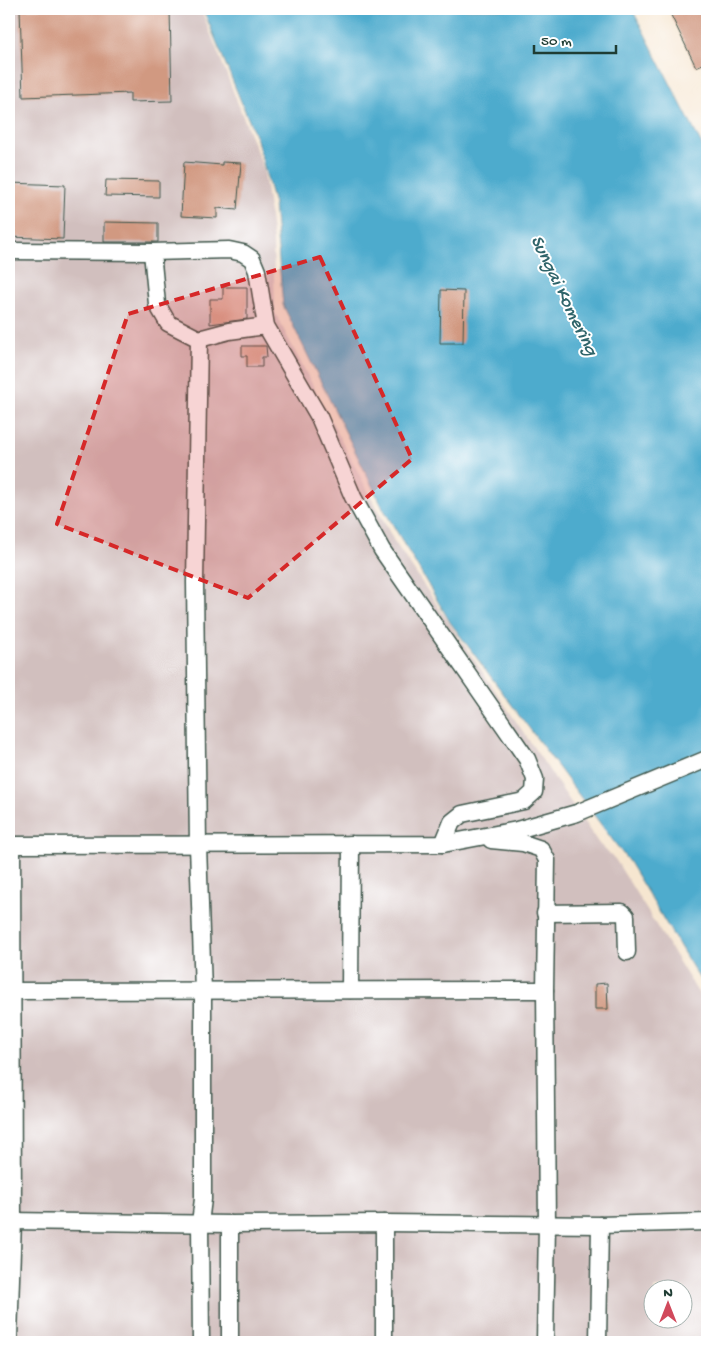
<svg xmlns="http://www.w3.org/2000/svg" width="716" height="1351" viewBox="0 0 716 1351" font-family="'Gochi Hand',sans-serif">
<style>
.industrial{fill:#d1bfbe;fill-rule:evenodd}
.water{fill:#4eabcd;stroke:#367480}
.building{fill:#d19981}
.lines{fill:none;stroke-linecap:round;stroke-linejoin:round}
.minor-casing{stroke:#3f564b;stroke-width:19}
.minor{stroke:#fff;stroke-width:16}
.marked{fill:#d62828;fill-opacity:0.2;stroke:#d62828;stroke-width:4;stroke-dasharray:10 6;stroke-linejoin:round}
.labels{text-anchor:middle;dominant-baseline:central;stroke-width:4;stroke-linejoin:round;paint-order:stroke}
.water-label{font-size:19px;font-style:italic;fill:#2f646a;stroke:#fff}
</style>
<rect width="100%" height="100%" fill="#fff"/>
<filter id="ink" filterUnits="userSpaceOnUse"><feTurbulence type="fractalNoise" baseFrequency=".02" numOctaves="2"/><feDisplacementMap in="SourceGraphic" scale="10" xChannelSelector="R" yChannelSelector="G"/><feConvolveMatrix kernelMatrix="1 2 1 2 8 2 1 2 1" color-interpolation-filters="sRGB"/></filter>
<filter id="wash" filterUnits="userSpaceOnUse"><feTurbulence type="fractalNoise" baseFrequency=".0096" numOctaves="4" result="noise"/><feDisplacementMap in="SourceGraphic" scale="20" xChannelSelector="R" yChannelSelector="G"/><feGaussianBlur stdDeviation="1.12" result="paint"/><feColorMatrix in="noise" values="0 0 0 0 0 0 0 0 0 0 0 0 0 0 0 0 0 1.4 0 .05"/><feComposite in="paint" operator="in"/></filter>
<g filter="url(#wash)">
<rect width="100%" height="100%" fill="#f6e6d0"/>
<!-- industrial -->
<path class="industrial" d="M9 9H201L264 170 273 241 275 313 394 541 599 844 615 859 707 1007V1342H9ZM654 1288H684V1318H654Z"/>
<!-- water -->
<polygon class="water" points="203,9 632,9 707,155 707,991 629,862 450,622 383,508 283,305 274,204 257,140"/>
<g id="blocks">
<!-- building -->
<g class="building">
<polygon points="20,9 170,9 172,101 130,102 130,93 23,97"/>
<polygon points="668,9 702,9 707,20 707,62 696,67"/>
<polygon points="184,162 222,165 222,162 241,163 237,210 217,208 217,218 181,216"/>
<polygon points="106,180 159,181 159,197 105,196"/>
<polygon points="9,183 65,185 63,239 9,237"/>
<polygon points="104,222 158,223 158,242 104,242"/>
<polygon points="223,287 247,287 247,319 210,324 210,299 223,299"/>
<polygon points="441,290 464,291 463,343 440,343"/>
<polygon points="242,346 266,346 267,357 262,357 262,367 247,367 247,356 242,356"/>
<polygon points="607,983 608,1009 595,1009 595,984"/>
</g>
</g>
</g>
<g filter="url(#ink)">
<use href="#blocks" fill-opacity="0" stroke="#3f564b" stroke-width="1"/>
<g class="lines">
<!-- minor casing -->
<g class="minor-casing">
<g id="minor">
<polyline points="9,251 152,252 229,250 243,253 252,259 257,271 266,326 319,417 353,497 382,550 527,759 535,779 534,792 524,801 462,814 452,822 443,844"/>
<polyline points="152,252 157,304 168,323 199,339 195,582 198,846 203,991 203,1199 200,1223 201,1342"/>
<polyline points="199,339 229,331 266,326"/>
<polyline points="491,840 523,843 541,849 547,860 545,990 547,1224 545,1342"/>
<polyline points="9,845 443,844 517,830 577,813 707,759"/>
<polyline points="545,913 622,912 626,916 627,952"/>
<polyline points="350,990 351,844"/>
<polyline points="9,991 545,990"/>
<polyline points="9,1221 230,1224 384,1223 384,1342"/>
<polyline points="384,1223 600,1225 707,1222"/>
<polyline points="230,1224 230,1342"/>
<polyline points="9,1337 13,1221 12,845"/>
<polyline points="598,1342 600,1225"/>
</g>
</g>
<!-- minor -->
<use href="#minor" class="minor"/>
</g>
</g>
<!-- marked area -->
<path class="marked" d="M320 257 412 459 248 598 57 524 128 314Z"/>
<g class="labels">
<!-- water labels -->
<g class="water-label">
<text transform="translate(563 296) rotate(64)">Sungai Komering</text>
</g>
</g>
<!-- margin -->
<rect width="716" height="1351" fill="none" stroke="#fff" stroke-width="30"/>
<!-- north arrow -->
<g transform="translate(668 1304)"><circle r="24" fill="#ffffff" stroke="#a5b1ae"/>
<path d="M0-4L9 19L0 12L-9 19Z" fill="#d1495b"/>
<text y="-8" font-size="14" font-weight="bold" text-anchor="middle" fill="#1f3d34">N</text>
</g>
<!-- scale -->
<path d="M534 45v8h82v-8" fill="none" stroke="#1f3d34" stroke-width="2.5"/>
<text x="541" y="45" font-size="15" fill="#1f3d34" stroke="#ffffff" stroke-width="4" paint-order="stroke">50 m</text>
</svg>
